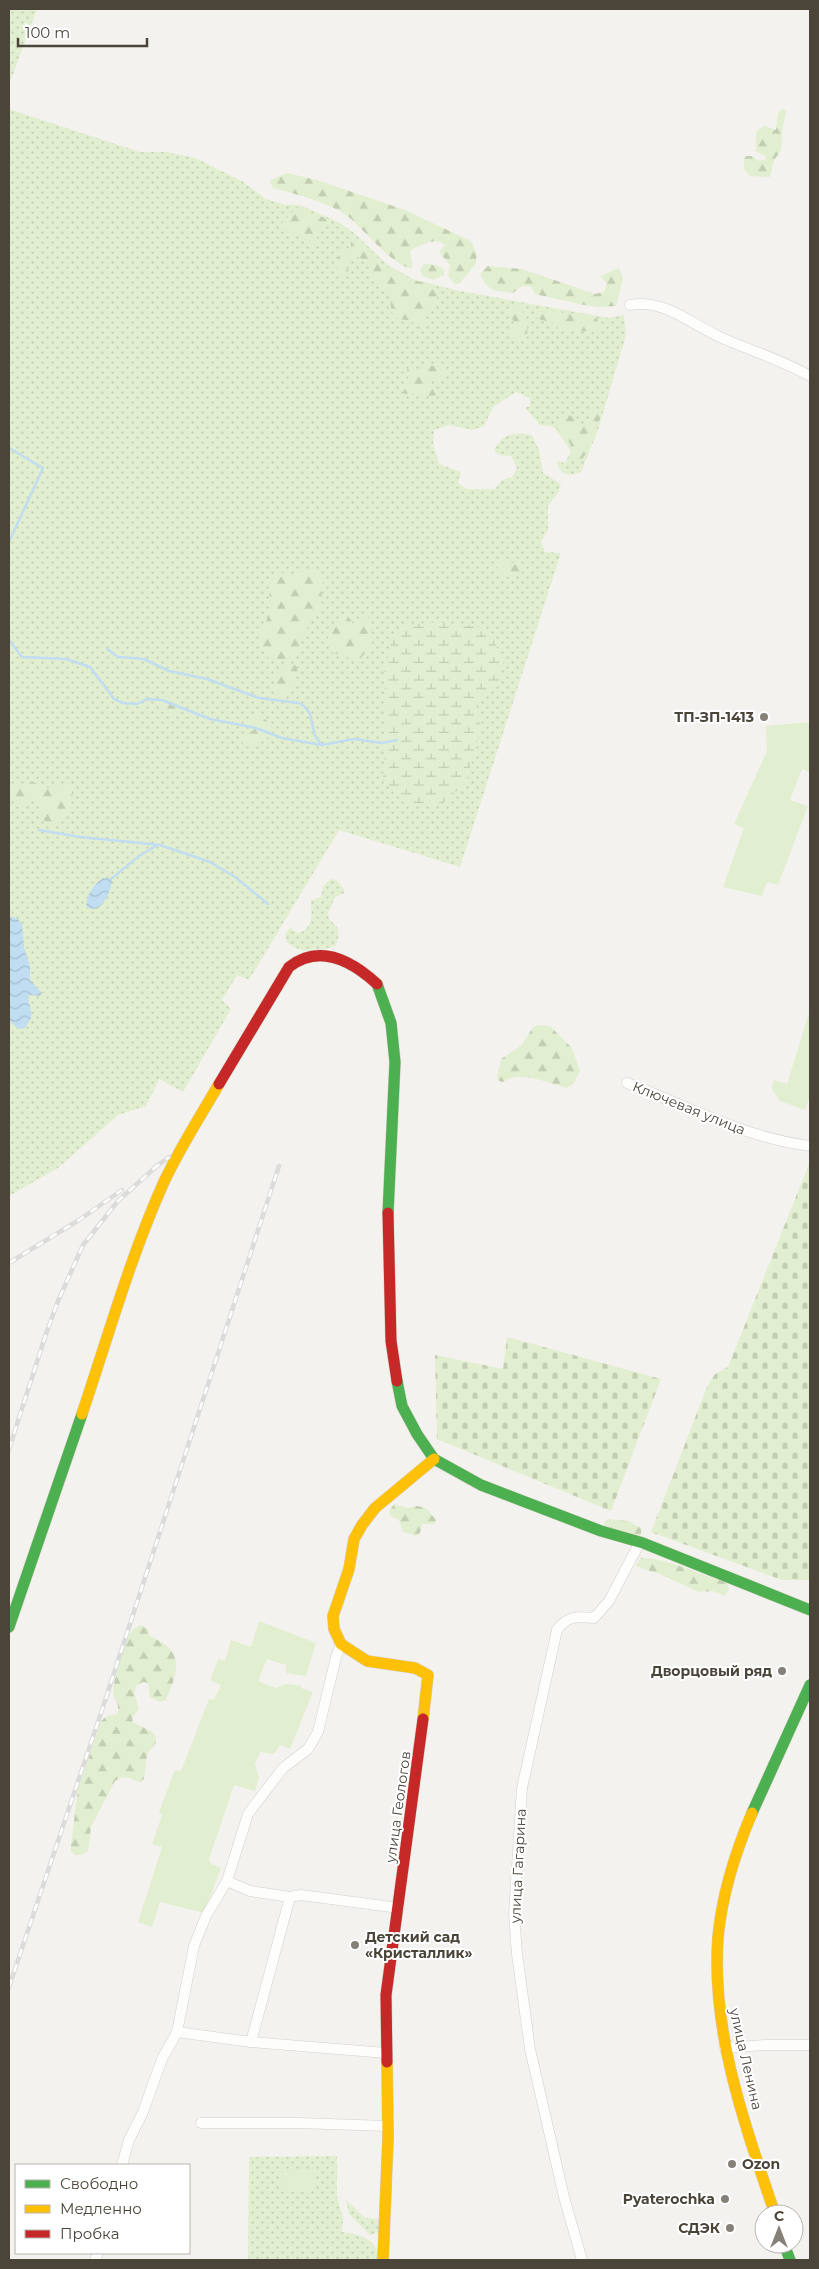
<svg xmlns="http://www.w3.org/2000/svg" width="819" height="2269" viewBox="0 0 819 2269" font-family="Montserrat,sans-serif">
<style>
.grass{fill:url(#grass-dots)}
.forest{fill:url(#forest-firs)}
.wetland{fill:url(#wetland-marsh)}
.cemetery{fill:url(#cemetery-stones)}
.garden{fill:#e1eecf}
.water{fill:url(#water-waves)}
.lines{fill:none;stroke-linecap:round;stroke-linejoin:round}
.stream{stroke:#c0ddf1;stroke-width:2.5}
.street-casing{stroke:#d2d0cb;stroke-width:11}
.fast-casing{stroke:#d3cfc5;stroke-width:12}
.slow-casing{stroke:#d3cfc5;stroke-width:12}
.jam-casing{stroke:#d3cfc5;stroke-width:12}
.street{stroke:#fdfdfc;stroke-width:10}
.fast{stroke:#4caf50;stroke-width:11}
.slow{stroke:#ffc107;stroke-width:11}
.jam{stroke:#c62828;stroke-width:11}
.rail-casing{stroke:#dbdbda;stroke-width:4.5}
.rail{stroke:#fff;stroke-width:2.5;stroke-dasharray:8;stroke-linecap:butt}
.poi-dot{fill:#868178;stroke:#fff;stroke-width:2}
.labels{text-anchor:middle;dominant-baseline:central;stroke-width:4;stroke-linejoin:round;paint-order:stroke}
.poi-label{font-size:14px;font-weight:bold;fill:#4b4439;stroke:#fff;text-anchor:end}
.street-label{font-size:14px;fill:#4b4439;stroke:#fff}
</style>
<defs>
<pattern id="grass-dots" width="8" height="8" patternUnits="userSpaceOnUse" patternTransform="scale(1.25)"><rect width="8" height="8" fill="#e1eecf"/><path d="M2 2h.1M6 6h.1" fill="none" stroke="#c3cdb2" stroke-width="1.8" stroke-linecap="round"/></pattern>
<pattern id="forest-firs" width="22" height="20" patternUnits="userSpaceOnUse" patternTransform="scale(1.25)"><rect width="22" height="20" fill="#e1eecf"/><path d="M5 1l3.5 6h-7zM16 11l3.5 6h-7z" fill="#c3cdb2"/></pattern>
<pattern id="wetland-marsh" width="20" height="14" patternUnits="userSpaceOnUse" patternTransform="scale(1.25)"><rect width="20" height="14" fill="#e1eecf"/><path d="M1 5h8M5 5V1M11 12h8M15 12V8" fill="none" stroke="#c3cdb2"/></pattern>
<pattern id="cemetery-stones" width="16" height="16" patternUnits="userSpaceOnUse" patternTransform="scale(1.25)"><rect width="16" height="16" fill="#e1eecf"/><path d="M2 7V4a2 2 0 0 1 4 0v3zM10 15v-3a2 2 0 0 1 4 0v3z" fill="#c3cdb2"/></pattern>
<pattern id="water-waves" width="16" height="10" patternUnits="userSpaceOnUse" patternTransform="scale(1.25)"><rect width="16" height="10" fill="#c0ddf1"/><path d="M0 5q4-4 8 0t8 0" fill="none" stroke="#a6bfcf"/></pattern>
</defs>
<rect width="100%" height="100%" fill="#f4f2ee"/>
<!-- grass -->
<g class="grass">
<polygon points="9,9 37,9 9,85"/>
<path d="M9 109 140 152H167L195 158 242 181 266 199 286 205H300L338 222 353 232 388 265 413 279 455 290 609 318 624 315 626 335 598 430 581 472C570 477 559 475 557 461L565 463 571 451 554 427 540 425 525 408 530 406V398L516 392 493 407 484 426 472 430 449 425 434 430 433 444 439 464 461 472 458 483 467 489H495L502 480 512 477 517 468 511 456 498 455 494 450C502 434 515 431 532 435L539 450 543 473 561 484 558 493 548 506V530L541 542 545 552 561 553 460 867 339 830 249 980 237 975 222 1000 231 1009 183 1092 159 1079 146 1106 118 1115 58 1168 9 1196Z"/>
<path d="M331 879 336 880 345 890 343 894 335 897 328 913 329 919C339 927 341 932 336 945 328 951 315 947 305 951 295 948 285 945 285 934L290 928 299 933C315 926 311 915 311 901L321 897 323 886Z"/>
<path d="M337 2156V2197L343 2218 342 2232C360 2234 379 2240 379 2260H248L249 2157Z"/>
<polygon points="346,2200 365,2218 380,2219 380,2232 370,2235 349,2214"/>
</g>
<!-- forest -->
<g class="forest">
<polygon points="783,109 786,111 782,132 781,151 774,160 770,177 750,176 744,169 744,158 746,156 752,156 759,161 766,159 765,156 756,151 756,131 765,126 776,130 778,113"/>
<path d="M287 173 317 180 405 210 471 241C483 265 473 266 459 284H455L448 276 450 265 439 252 445 245C436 236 422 245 412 249L410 252 413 268C398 271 363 229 351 219 333 203 296 194 273 188L270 180Z"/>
<path d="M298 207 329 220 317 235V240L312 245 305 243 303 234C291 234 288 235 282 223Z"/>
<path d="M355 240H360L377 257 381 264 413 280 433 285 439 290C439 299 432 303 428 311 425 317 425 323 420 329L410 320C382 321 396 300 386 287 383 283 374 280 369 276L370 270 372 269 359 257 350 259 347 265 349 273 342 274 337 271 339 252 351 247V242Z"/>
<polygon points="424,264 437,265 444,270 444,275 433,280 423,276 420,270"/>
<path d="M488 266 522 269 595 294 604 292 607 283 600 276 619 268 623 278 616 306 600 307 584 305 535 294 532 287 522 286 513 293C495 291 487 291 480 274Z"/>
<path d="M511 304 520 307C527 319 529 326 526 340H517L509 333 514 323 510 313Z"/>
<polygon points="545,311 579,314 597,319 601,327 599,332 560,330 551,322 538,319 534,313"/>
<path d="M425 364 442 368 448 371 446 376 432 381 431 385 436 395C425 398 416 391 405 394L403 392 408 379 407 369 409 367 418 369Z"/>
<polygon points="599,409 602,413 590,449 581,460 572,460 570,443 557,429 557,423 565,414 575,417 577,426 580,427 590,419 588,415 590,411"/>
<path d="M503 560 511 563 518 561 522 564 523 571C515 580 510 579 499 573L496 563Z"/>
<path d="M275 569C291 578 293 576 309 569L326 576 321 587 322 606 300 639 299 649 287 659 275 662C262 656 261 645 258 632 273 620 268 605 270 588 271 582 273 575 275 569Z"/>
<polygon points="341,613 350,619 353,624 366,613 371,625 372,643 359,661 331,652 326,641"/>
<path d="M295 664 298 672C294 683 289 697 275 699 270 685 279 665 295 664Z"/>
<polygon points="160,698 169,697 175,699 178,708 172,715 160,711"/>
<path d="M255 713 269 722 271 733C266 741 254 746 244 746L242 742 244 736 254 730 249 718Z"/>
<path d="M30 781 53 790C58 785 63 782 70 786 77 801 67 813 57 826 42 826 41 814 38 802L33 799 27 801 22 808 17 806 15 801H9V783L21 784Z"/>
<path d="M539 1025 550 1026 572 1048 580 1071 574 1083 567 1088C548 1083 520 1070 503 1082L499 1081 497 1077 501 1059 522 1045 533 1027Z"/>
<polygon points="394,1504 408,1508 417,1506 426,1508 436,1520 435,1524 422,1524 420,1533 416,1536 403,1532 399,1520 391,1516 389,1512"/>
<polygon points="608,1519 627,1521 642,1528 640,1538 604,1527 604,1522"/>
<path d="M641 1558C669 1558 696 1574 723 1581L727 1583 729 1588 725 1596 713 1591 699 1592 662 1575 636 1566Z"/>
<path d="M141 1625 148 1629 149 1635C155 1639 161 1641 166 1645 185 1660 173 1683 166 1700L160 1702 150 1697 148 1683 143 1682 136 1686 134 1693 139 1709 132 1718 133 1722 151 1731 156 1737V1743L147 1754 144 1779 140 1782C129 1780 128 1773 115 1781L91 1827 88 1851 81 1855H75L71 1851V1844L78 1789 101 1721 107 1716 117 1714C121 1704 114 1701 113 1692 112 1685 127 1636 131 1631 133 1629 138 1627 141 1625Z"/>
</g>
<!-- wetland -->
<polygon class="wetland" points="437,622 476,626 492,636 503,661 504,671 496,688 480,701 477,710 481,727 466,783 444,802 426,805 409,804 394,793 383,777 387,729 384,675 392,636 406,625"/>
<!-- cemetery -->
<g class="cemetery">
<polygon points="809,1164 810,1580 782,1580 651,1532 707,1387 715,1374 728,1367"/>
<polygon points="507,1337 661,1379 611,1511 437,1439 435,1355 503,1369"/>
</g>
<!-- garden -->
<g class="garden">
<polygon points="810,722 810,772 802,769 790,800 808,806 778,885 767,882 762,896 723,887 744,828 734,824 767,751 766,726"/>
<polygon points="810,1010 810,1096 805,1110 780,1101 771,1088 774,1080 787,1084"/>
<polygon points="259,1621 316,1643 306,1676 286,1673 286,1665 267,1659 258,1681 276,1688 286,1684 301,1686 301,1688 313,1692 290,1749 280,1745 274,1754 260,1752 255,1764 259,1778 255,1791 234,1785 209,1859 211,1864 221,1868 204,1913 160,1902 152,1927 138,1922 162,1847 152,1844 162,1815 159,1812 175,1770 181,1771 209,1699 214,1700 221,1685 210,1680 218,1659 225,1661 231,1640 251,1647"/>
<polygon points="311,2170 314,2172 314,2189 311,2192 284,2192 282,2191 281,2173 283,2171"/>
</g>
<!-- water -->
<g class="water">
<path d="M103 878 112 879C112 888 105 906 95 909 95 909 87 908 87 908 84 898 94 884 103 878Z"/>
<path d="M9 916 18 919 22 924 24 947 30 966V980L41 992V996L29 995 28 998C31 1014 35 1014 25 1028L19 1029 9 1021Z"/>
</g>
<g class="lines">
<!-- stream -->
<g class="stream">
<polyline points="9,448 43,468 9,542"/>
<polyline points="9,640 22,657 66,659 90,667 114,699 123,703 137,704 147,699 162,700 210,719 256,728 282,738 322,745 354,739 382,743 397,740"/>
<polyline points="107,649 118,657 144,659 169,671 207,679 259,698 299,703 305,707 310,714 315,736 322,745"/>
<polyline points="39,830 80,837 160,845 210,862 235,877 268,904"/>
<polyline points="111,879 139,856 156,846"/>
</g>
<!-- street casing -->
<g class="street-casing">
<g id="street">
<path d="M630 305C664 298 692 325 722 338 752 351 782 360 810 376"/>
<path d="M627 1083C690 1107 742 1137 810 1146"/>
<polyline points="227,1881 250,1891 290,1897 301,1895 399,1908"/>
<polyline points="177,2032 251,2042 386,2053"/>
<polyline points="251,2042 290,1897"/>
<polyline points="725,2048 765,2045 810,2045"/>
<polyline points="201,2123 299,2123 388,2126"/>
<polyline points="122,2165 129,2140 143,2112 162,2059 177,2032 194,1946 206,1916 227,1881 248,1814 283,1768 308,1749 318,1732 336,1657 341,1644"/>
<polyline points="95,2260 98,2253"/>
<path d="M582 2260 564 2197 530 2049 517 1954 514 1914 522 1788 557 1630C567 1616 577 1616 594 1618L609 1601 640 1542"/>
</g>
</g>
<!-- fast casing -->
<g class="fast-casing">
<g id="fast">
<polyline points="377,984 391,1023 395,1062 388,1213"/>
<polyline points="397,1381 402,1406 417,1434 434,1459 481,1485 601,1531 643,1543 810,1610"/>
<polyline points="9,1627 82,1414"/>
<polyline points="752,1813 810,1685"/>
<polyline points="784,2244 790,2260"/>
</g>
</g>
<!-- slow casing -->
<g class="slow-casing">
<g id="slow">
<path d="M82 1414C108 1337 130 1258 163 1184 179 1149 200 1117 219 1084"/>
<polyline points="423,1719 428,1675 415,1668 367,1661 341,1644 334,1629 333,1616 349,1569 354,1539 362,1525 375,1508 434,1459"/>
<path d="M752 1813C735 1853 722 1895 718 1937 711 2033 745 2125 775 2214"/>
<polyline points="383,2260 388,2138 387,2062"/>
</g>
</g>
<!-- jam casing -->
<g class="jam-casing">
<g id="jam">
<path d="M219 1084 289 967C320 943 352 961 377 984"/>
<polyline points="388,1213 391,1341 397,1381"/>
<polyline points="387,2062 386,1995 423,1719"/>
</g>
</g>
<!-- street -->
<use href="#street" class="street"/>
<!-- fast -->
<use href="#fast" class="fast"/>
<!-- slow -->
<use href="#slow" class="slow"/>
<!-- jam -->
<use href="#jam" class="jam"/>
<!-- rail casing -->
<g class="rail-casing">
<g id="rail">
<polyline points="153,1169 169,1157"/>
<polyline points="9,1263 79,1220 122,1190"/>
<polyline points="9,1449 46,1334 58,1301 83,1245 118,1201 158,1165"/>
<polyline points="9,1987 102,1710 279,1166"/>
</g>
</g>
<!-- rail -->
<use href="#rail" class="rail"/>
</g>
<!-- markers -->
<g class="poi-dot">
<circle cx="764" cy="717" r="5"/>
<circle cx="782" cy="1671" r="5"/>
<circle cx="355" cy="1945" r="5"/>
<circle cx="732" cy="2164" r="5"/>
<circle cx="725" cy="2199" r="5"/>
<circle cx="730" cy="2228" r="5"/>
</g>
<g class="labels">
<!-- poi labels -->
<g class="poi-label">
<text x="754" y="717">ТП-ЗП-1413</text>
<text x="772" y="1671">Дворцовый ряд</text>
<text x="365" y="1937" text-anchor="start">Детский сад<tspan x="365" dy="16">«Кристаллик»</tspan></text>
<text x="742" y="2164" text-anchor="start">Ozon</text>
<text x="715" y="2199">Pyaterochka</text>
<text x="720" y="2228">СДЭК</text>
</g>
<!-- street labels -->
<g class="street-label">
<text transform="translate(689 1108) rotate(22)">Ключевая улица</text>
<text transform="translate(398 1807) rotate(-82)">улица Геологов</text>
<text transform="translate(518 1866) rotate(-87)">улица Гагарина</text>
<text transform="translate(746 2059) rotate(77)">улица Ленина</text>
</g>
</g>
<!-- border -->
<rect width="819" height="2269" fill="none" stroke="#4b4439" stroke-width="20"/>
<!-- legend -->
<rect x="15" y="2164" width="175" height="90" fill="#ffffff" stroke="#b7b4b0"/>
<rect x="25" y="2180" width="25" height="8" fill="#4caf50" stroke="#b7b4b0"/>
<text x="60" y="2189" font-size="15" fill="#4b4439">Свободно</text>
<rect x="25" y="2205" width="25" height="8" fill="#ffc107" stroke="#b7b4b0"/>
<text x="60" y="2214" font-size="15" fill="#4b4439">Медленно</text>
<rect x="25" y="2230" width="25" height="8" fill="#c62828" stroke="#b7b4b0"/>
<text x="60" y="2239" font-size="15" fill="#4b4439">Пробка</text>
<!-- north arrow -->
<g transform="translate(779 2229)"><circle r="24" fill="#ffffff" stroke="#b7b4b0"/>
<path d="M0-4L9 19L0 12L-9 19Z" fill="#868178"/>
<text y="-8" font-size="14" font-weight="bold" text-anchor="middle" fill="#4b4439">С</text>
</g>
<!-- scale -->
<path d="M18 38v8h129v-8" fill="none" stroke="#4b4439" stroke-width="2.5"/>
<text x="25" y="38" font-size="15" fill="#4b4439" stroke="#ffffff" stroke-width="4" paint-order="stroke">100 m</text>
</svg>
